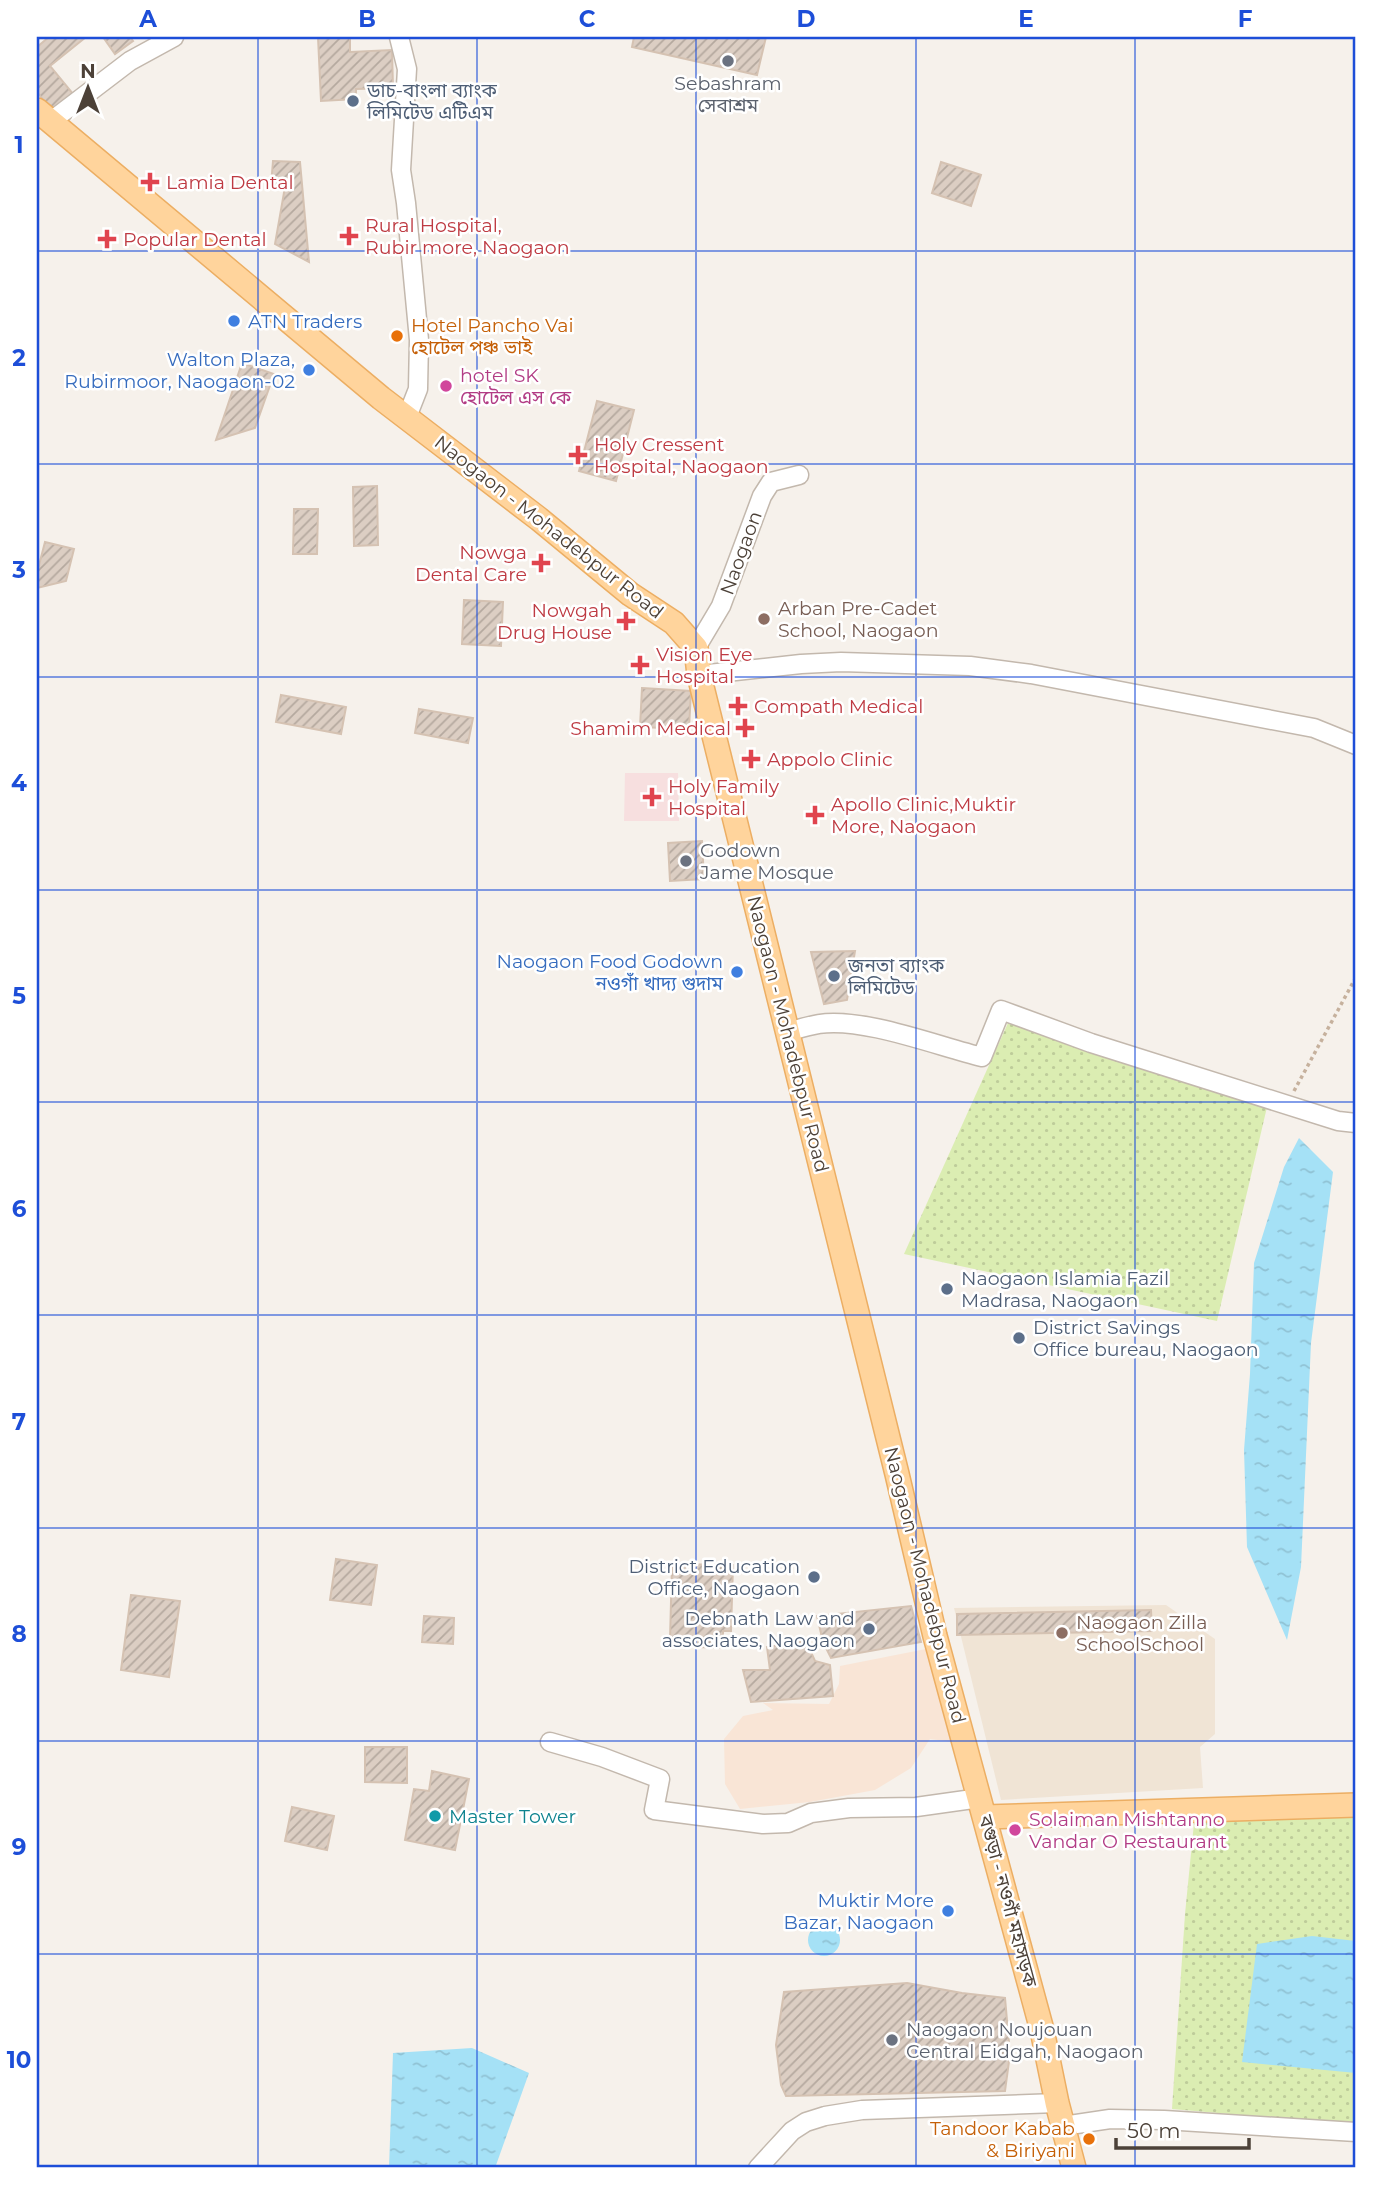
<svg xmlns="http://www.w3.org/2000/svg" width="1393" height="2205" viewBox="0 0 1393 2205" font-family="Montserrat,'Noto Sans Bengali',sans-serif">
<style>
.commercial{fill:#f9e5d6}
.education{fill:#f0e4d5}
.medical{fill:#f7dfdf}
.park{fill:url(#park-dots)}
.water{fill:url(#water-ripples)}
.building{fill:url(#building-hatch);stroke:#d5c2b2;stroke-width:2}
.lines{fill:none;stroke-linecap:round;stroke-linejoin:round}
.minor-casing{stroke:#c3b8ad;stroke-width:21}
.major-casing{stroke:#ecae63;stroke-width:26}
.path{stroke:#c6b19d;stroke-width:3.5;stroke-dasharray:3.5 3.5;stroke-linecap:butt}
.minor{stroke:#fff;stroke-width:18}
.major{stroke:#ffd49c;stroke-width:23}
.grid{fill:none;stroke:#1d4ed8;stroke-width:2;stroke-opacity:0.55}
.worship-dot{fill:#6b7280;stroke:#fff;stroke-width:2.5}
.service-dot{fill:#5c6f8a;stroke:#fff;stroke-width:2.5}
.health-dot{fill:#e0444e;stroke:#fff;stroke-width:2.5}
.shop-dot{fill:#3f7fe0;stroke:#fff;stroke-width:2.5}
.food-dot{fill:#e8710a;stroke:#fff;stroke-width:2.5}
.hotel-dot{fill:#d1479c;stroke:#fff;stroke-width:2.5}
.education-dot{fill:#8d6e63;stroke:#fff;stroke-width:2.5}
.culture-dot{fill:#0f9aa8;stroke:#fff;stroke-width:2.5}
.labels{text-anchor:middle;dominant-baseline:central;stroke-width:5;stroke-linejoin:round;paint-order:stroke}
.worship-label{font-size:19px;fill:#5b616d;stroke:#fff;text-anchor:start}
.service-label{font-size:19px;fill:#4e5e75;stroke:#fff;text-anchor:start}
.health-label{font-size:19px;fill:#be3a42;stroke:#fff;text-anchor:start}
.shop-label{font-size:19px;fill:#366cbe;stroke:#fff;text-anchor:end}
.food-label{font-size:19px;fill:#c56008;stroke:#fff;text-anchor:start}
.hotel-label{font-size:19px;fill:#b23c85;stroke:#fff;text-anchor:start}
.street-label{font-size:19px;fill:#4c4138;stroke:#fff}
.education-label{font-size:19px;fill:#785e54;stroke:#fff;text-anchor:start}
.culture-label{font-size:19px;fill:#0d838f;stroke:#fff;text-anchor:start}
.neatline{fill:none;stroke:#1d4ed8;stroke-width:2.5}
.grid-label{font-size:23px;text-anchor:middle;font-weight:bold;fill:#1d4ed8}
</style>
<defs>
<pattern id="park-dots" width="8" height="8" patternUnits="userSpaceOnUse" patternTransform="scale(1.75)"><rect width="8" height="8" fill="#dbedb2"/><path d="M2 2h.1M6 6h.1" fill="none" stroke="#becc9a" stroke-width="1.8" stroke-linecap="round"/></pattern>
<pattern id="water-ripples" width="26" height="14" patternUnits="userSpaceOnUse" patternTransform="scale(1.75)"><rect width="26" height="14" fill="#a5e1f6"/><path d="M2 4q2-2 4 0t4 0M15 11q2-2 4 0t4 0" fill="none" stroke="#90c2d4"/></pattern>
<pattern id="building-hatch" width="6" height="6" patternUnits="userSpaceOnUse" patternTransform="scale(1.75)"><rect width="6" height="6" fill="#dccec3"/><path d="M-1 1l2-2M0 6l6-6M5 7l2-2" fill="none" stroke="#b5a99f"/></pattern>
</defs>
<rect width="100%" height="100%" fill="#f6f1eb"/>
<!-- commercial -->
<polygon class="commercial" points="931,1648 953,1742 930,1739 911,1768 875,1790 810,1802 740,1809 725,1784 724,1739 743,1716 773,1710 763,1703 829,1704 839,1684 840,1666"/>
<!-- education -->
<polygon class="education" points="1166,1605 1215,1639 1215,1734 1200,1747 1203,1788 1001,1800 954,1608"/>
<!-- medical -->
<polygon class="medical" points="625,773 678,773 679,821 624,821"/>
<!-- park -->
<g class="park">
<polygon points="1008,1023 1267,1107 1217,1321 904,1254"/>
<polygon points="1334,1817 1356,1818 1356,2125 1172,2109 1185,1914 1194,1823"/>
</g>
<!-- water -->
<g class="water">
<polygon points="1299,1138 1333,1172 1311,1343 1301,1567 1287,1640 1247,1547 1244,1450 1250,1374 1254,1263 1284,1167"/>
<circle cx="824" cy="1940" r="16"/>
<polygon points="1312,1936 1356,1941 1356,2073 1242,2062 1257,1944"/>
<polygon points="472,2048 529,2073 495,2168 389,2168 393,2053"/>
</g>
<!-- building -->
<g class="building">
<polygon points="49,37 86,37 50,66 74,95 53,112 37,92 37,47"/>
<polygon points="103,37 130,37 133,41 115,54"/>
<polygon points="318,37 350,37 350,52 392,50 393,88 356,89 356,99 321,101"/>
<polygon points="634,37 766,37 757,75 632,47"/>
<polygon points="273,161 300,162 309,262 275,244 285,187 271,186"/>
<polygon points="941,162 981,175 971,206 932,193"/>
<polygon points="242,363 274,374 255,428 216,440"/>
<polygon points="597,401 634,410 616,481 579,471"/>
<polygon points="377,486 378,545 354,546 353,487"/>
<polygon points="294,509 318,509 317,554 293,554"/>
<polygon points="45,542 74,549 66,581 37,588 37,573"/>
<polygon points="464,600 503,602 501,646 462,644"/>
<polygon points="642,688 691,691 689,729 640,727"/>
<polygon points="281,695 346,707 341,734 276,722"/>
<polygon points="419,709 473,718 468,743 415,733"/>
<polygon points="702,841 704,879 670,881 668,843"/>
<polygon points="855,951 847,1000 824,1004 811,952"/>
<polygon points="336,1559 377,1565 371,1605 330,1600"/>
<polygon points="672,1564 733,1565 731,1631 723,1631 723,1648 698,1647 693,1641 670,1640"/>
<polygon points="131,1595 180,1601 169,1677 121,1670"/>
<polygon points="911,1606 921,1642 831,1658 823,1642 817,1616"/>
<polygon points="1151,1610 1152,1631 957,1635 957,1614"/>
<polygon points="424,1616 454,1618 453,1644 422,1642"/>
<polygon points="806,1641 815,1661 830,1665 833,1696 751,1702 743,1670 770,1670 767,1647"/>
<polygon points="365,1747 407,1747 407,1783 365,1782"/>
<polygon points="432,1771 469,1779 455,1850 405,1840 414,1789 429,1791"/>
<polygon points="292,1807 334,1816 327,1850 285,1841"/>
<polygon points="907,1983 962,1993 1005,1998 1010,2054 1005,2091 786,2096 781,2085 776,2045 784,1992"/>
</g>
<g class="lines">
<!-- minor casing -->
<g class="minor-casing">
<g id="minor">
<polyline points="399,37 407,69 401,170 406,203 419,340 418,389 407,417"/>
<polyline points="50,122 130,61 174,37"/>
<polyline points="696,648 721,606 762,496 771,482 799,475"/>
<polyline points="699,675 801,664 841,662 970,666 1031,674 1314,728 1356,745"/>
<path d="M787 1032C798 1029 808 1026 819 1024 863 1017 937 1046 982 1057L1001 1010 1091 1043 1338 1121 1356 1123"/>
<polyline points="550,1742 602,1757 660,1779 654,1810 763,1824 788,1823 811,1813 849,1808 916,1807 980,1798"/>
<polyline points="1063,2126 1110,2119 1164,2120 1356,2132"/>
<polyline points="758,2168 792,2131 806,2122 825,2116 862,2110 1057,2103"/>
</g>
</g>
<!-- major casing -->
<g class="major-casing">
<g id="major">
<polyline points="37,110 381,398 539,519 630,594 674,623 696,648 699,675 897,1474 935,1636 1042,2030 1057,2103 1074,2168"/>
<polyline points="985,1817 1356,1805"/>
</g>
</g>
<!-- path -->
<polyline class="path" points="1294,1091 1356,977"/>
<!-- minor -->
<use href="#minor" class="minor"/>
<!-- major -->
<use href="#major" class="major"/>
</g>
<!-- grid -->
<path class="grid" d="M258 37V2168M477 37V2168M696 37V2168M916 37V2168M1135 37V2168M37 251H1356M37 464H1356M37 677H1356M37 890H1356M37 1102H1356M37 1315H1356M37 1528H1356M37 1741H1356M37 1954H1356"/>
<!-- markers -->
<g class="worship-dot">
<circle cx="728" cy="61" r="7"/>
<circle cx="686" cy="861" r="7"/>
<circle cx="892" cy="2040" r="7"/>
</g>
<g class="service-dot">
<circle cx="353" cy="101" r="7"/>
<circle cx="834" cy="976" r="7"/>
<circle cx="947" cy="1289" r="7"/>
<circle cx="1019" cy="1338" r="7"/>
<circle cx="814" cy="1577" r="7"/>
<circle cx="869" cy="1629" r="7"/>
</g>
<g class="health-dot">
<path d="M146.5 171.5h7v7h7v7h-7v7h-7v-7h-7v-7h7z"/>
<path d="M345.5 225.5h7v7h7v7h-7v7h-7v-7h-7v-7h7z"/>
<path d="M103.5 228.5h7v7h7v7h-7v7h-7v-7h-7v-7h7z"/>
<path d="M574.5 444.5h7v7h7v7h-7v7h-7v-7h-7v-7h7z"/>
<path d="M537.5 552.5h7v7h7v7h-7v7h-7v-7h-7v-7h7z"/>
<path d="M622.5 610.5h7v7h7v7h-7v7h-7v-7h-7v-7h7z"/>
<path d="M636.5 654.5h7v7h7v7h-7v7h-7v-7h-7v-7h7z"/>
<path d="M734.5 695.5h7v7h7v7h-7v7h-7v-7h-7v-7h7z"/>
<path d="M741.5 717.5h7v7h7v7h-7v7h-7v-7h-7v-7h7z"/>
<path d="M747.5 748.5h7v7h7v7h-7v7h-7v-7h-7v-7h7z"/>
<path d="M648.5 786.5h7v7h7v7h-7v7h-7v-7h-7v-7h7z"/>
<path d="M811.5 804.5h7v7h7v7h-7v7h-7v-7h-7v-7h7z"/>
</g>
<g class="shop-dot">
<circle cx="234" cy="321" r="7"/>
<circle cx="309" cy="370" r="7"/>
<circle cx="737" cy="972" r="7"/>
<circle cx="948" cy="1911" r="7"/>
</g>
<g class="food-dot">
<circle cx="397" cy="336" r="7"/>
<circle cx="1089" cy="2139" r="7"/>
</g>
<g class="hotel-dot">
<circle cx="446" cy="386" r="7"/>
<circle cx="1015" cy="1830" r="7"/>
</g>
<g class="education-dot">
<circle cx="764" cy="619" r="7"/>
<circle cx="1062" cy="1633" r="7"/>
</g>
<circle class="culture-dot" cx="435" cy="1816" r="7"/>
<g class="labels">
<!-- worship labels -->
<g class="worship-label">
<text x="728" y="83" text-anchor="middle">Sebashram<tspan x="728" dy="22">সেবাশ্রম</tspan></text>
<text x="700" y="850">Godown<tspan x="700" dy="22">Jame Mosque</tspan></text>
<text x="906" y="2029">Naogaon Noujouan<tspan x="906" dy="22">Central Eidgah, Naogaon</tspan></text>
</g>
<!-- service labels -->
<g class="service-label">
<text x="367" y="90">ডাচ-বাংলা ব্যাংক<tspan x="367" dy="22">লিমিটেড এটিএম</tspan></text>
<text x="848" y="965">জনতা ব্যাংক<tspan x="848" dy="22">লিমিটেড</tspan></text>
<text x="961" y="1278">Naogaon Islamia Fazil<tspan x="961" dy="22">Madrasa, Naogaon</tspan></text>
<text x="1033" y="1327">District Savings<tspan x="1033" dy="22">Office bureau, Naogaon</tspan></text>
<text x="800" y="1566" text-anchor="end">District Education<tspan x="800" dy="22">Office, Naogaon</tspan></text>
<text x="855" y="1618" text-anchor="end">Debnath Law and<tspan x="855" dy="22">associates, Naogaon</tspan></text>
</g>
<!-- health labels -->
<g class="health-label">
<text x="166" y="182">Lamia Dental</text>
<text x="365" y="225">Rural Hospital,<tspan x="365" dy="22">Rubir more, Naogaon</tspan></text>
<text x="123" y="239">Popular Dental</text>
<text x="594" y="444">Holy Cressent<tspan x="594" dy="22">Hospital, Naogaon</tspan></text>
<text x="527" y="552" text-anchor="end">Nowga<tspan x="527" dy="22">Dental Care</tspan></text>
<text x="612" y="610" text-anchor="end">Nowgah<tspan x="612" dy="22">Drug House</tspan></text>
<text x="656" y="654">Vision Eye<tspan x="656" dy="22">Hospital</tspan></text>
<text x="754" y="706">Compath Medical</text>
<text x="731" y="728" text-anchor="end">Shamim Medical</text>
<text x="767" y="759">Appolo Clinic</text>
<text x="668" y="786">Holy Family<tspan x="668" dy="22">Hospital</tspan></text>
<text x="831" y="804">Apollo Clinic,Muktir<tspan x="831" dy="22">More, Naogaon</tspan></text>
</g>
<!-- shop labels -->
<g class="shop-label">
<text x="248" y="321" text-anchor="start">ATN Traders</text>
<text x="295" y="359">Walton Plaza,<tspan x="295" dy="22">Rubirmoor, Naogaon-02</tspan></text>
<text x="723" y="961">Naogaon Food Godown<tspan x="723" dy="22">নওগাঁ খাদ্য গুদাম</tspan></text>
<text x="934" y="1900">Muktir More<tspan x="934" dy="22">Bazar, Naogaon</tspan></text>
</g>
<!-- food labels -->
<g class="food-label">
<text x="411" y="325">Hotel Pancho Vai<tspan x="411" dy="22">হোটেল পঞ্চ ভাই</tspan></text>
<text x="1075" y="2128" text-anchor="end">Tandoor Kabab<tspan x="1075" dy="22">&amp; Biriyani</tspan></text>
</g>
<!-- hotel labels -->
<g class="hotel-label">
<text x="460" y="375">hotel SK<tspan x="460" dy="22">হোটেল এস কে</tspan></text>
<text x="1029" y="1819">Solaiman Mishtanno<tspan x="1029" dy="22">Vandar O Restaurant</tspan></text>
</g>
<!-- street labels -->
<g class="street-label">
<text transform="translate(549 527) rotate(38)">Naogaon - Mohadebpur Road</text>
<text transform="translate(741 553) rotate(-70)">Naogaon</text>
<text transform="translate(788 1034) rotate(76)">Naogaon - Mohadebpur Road</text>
<text transform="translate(925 1585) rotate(76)">Naogaon - Mohadebpur Road</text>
<text transform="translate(1008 1901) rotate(75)">বগুড়া - নওগাঁ মহাসড়ক</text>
</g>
<!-- education labels -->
<g class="education-label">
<text x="778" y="608">Arban Pre-Cadet<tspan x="778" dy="22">School, Naogaon</tspan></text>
<text x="1076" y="1622">Naogaon Zilla<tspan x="1076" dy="22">SchoolSchool</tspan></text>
</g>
<!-- culture labels -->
<g class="culture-label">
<text x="449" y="1816">Master Tower</text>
</g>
</g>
<!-- border -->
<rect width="1393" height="2205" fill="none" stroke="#ffffff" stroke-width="77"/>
<!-- north arrow -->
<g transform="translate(88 88)" stroke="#ffffff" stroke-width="5" paint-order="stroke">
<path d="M0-5L12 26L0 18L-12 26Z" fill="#4c4138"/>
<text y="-10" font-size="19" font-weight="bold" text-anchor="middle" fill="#4c4138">N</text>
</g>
<!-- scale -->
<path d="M1116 2138v10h133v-10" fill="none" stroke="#4c4138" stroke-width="3.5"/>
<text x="1127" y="2138" font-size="21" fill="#4c4138" stroke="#ffffff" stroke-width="5" paint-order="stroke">50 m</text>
<rect x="38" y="38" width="1316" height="2128" class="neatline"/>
<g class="grid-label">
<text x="148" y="27">A</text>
<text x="367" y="27">B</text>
<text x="587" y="27">C</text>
<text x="806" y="27">D</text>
<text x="1026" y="27">E</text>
<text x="1245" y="27">F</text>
<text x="19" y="153">1</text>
<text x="19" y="366">2</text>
<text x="19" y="578">3</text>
<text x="19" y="791">4</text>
<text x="19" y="1004">5</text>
<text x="19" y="1217">6</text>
<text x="19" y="1430">7</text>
<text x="19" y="1642">8</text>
<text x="19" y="1855">9</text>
<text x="19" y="2068">10</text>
</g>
</svg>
